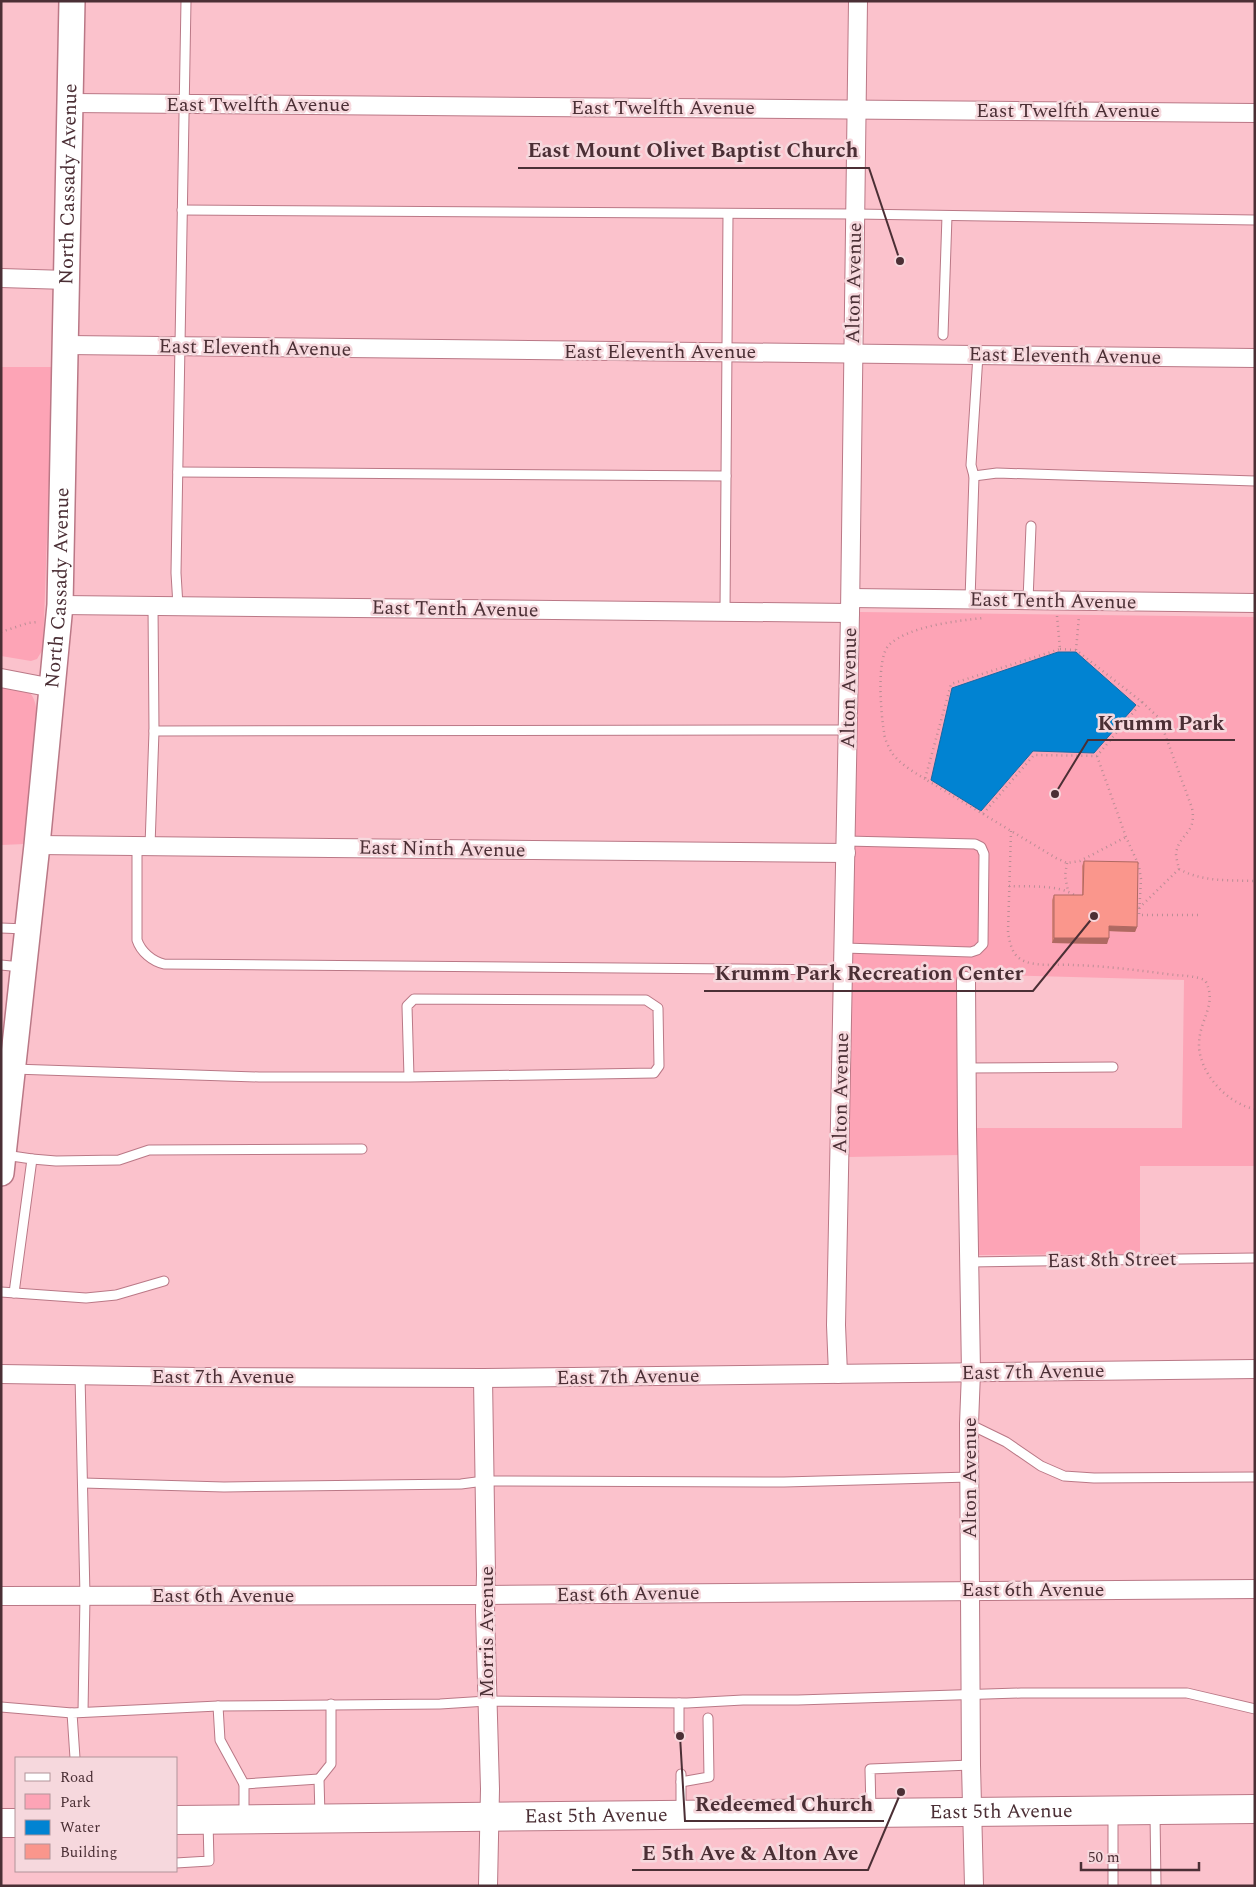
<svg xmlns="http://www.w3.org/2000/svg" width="1256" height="1887" viewBox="0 0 1256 1887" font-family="Spectral,serif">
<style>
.green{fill:#fda4b6}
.water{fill:#0183d2;stroke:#176aa3}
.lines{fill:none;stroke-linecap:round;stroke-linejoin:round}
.service-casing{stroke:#ba7886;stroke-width:11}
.minor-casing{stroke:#ba7886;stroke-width:20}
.secondary-casing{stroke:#ba7886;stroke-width:28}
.primary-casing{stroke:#ba7886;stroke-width:30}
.path{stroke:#bb8d95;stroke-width:2.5;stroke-dasharray:1 4;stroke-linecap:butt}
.service{stroke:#fff;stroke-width:9}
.minor{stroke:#fff;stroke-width:18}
.secondary{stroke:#fff;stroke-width:25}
.primary{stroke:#fff;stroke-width:28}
.wall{fill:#d78178}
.shaded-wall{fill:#af6962}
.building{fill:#fa968c;stroke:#af6962}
.labels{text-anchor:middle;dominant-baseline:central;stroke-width:5;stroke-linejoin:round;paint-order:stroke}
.street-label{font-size:20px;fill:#4b2f35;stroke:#f6d8dd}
.leader{fill:none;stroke:#4b2f35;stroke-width:2}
.callout-dot{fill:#4b2f35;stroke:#f6d8dd;stroke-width:2}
.callout-label{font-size:21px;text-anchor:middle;font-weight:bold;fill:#4b2f35;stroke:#f6d8dd;stroke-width:5;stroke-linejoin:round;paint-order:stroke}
</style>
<rect width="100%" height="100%" fill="#fbc2cc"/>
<!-- green -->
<g class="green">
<polygon points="1,367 53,367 43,649 37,659 31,661 1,656"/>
<polygon points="860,612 1255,617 1255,1166 1140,1166 1140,1254 976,1255 976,1128 1182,1128 1184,980 960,974 959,1155 848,1157"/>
<path d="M1 684C24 688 34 687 37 713L25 844 1 845Z"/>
</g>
<!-- water -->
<polygon class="water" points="1058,652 1076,652 1136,705 1094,753 1033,751 981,811 931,780 952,688"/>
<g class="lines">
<!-- service casing -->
<g class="service-casing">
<g id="service">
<polyline points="182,210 855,214 1255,220"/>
<polyline points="943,335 947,216"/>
<polyline points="978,355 971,465 974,476 997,473 1255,481"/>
<polyline points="178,472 726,476"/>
<polyline points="970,600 974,476"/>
<polyline points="1028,600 1031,526"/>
<polyline points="178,606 176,573 186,1"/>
<polyline points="725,611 728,215"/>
<polyline points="154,731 848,730"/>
<path d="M137 846V940C141 952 152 961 164 964L844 970"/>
<polyline points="150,846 154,731 153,606"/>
<polyline points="1,928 26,929"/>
<polyline points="844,948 971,952 977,950 983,944 984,854 981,847 975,844 846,841"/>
<polyline points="1,965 21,967"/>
<polyline points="967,1068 1113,1067"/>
<polyline points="13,1069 259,1077 409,1077 654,1073 659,1066 658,1008 646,1000 414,999 407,1006 409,1077"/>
<polyline points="5,1155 32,1159 14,1293"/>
<polyline points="32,1159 56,1161 119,1160 149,1150 362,1149"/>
<polyline points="969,1262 1255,1258"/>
<polyline points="1,1292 86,1298 116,1295 164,1281"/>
<polyline points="80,1375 85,1596 83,1712"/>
<polyline points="969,1424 1006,1442 1041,1466 1064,1476 1094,1478 1255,1477"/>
<polyline points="83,1483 224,1487 461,1484 484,1481 784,1482 970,1477"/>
<polyline points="679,1703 679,1731"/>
<polyline points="218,1706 220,1740 244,1784"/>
<polyline points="1,1707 72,1713"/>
<polyline points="75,1758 72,1713 218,1706 440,1704 487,1701 687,1703 743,1700 798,1700 1021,1693 1187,1693 1255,1709"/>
<polyline points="681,1774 681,1811"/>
<polyline points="681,1782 709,1777 708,1718"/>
<polyline points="871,1811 870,1769 971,1765"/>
<polyline points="1113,1813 1113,1886"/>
<polyline points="1155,1814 1156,1886"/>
<polyline points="320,1816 319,1779 331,1764 331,1704"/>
<polyline points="244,1817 244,1784 319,1779"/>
<polyline points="176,1863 209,1861 208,1822"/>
</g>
</g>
<!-- minor casing -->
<g class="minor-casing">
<g id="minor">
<polyline points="71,103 1255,113"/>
<polyline points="1,278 67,280"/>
<polyline points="66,345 1255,358"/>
<polyline points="851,598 1255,603"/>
<polyline points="60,605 850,613"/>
<polyline points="1,678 53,688"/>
<polyline points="37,845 846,853"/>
<polyline points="966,981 967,1129 971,1372 969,1424 971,1765 974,1886"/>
<polyline points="1,1374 196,1377 483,1378 1255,1369"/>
<polyline points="838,1374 836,1325 850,613 858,1"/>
<polyline points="483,1378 486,1575 485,1611 490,1789 488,1886"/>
<polyline points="1,1596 486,1595 1255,1589"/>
</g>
</g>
<!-- secondary casing -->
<g class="secondary-casing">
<g id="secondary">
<path id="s1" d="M1 1173 37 845 60 605 72 1"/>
</g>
</g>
<!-- primary casing -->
<g class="primary-casing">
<g id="primary">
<path id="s2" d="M176 1820 1255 1809"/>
<polyline points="1,1823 16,1823"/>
</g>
</g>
<!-- path -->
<g class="path">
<polyline points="1057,616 1060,649"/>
<polyline points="1,632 28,623 38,622"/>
<polygon points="1060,649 1076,650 1142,702 1097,756 1034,755 983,814 925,779 951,684"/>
<polyline points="1076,650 1079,616"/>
<path d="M1142 702 1159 718 1192 808C1197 834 1180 832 1176 853 1176 858 1178 864 1179 869 1202 882 1228 880 1255 881"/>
<polyline points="1097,756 1126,837 1139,866 1141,879 1139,915 1200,915"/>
<path d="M925 779C914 772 901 765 892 753 889 748 884 738 884 732 881 714 876 658 889 645 909 626 956 621 983 618"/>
<polyline points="983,814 1056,858 1067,863 1080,861 1126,837"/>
<path d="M1011 831 1008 932C1010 944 1012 956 1024 961 1038 967 1059 964 1074 965 1105 966 1136 970 1167 974 1180 976 1192 975 1205 980 1218 1004 1200 1018 1199 1043 1198 1072 1227 1104 1255 1109"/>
<polyline points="1067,863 1065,876 1068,891"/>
<path d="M1009 886C1030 887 1058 884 1076 896"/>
<polyline points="1139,908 1179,869"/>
</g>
<!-- service -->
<use href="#service" class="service"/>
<!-- minor -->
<use href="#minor" class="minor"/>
<!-- secondary -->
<use href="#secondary" class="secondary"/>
<!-- primary -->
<use href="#primary" class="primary"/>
</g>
<!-- wall -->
<polygon class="wall" points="1084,861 1137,927 1135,932 1109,931 1107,944 1052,943 1052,900 1054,895 1082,895 1082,866"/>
<!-- shaded-wall -->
<g class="shaded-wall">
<polygon points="1109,926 1137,927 1135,932 1107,931"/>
<polygon points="1054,938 1109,938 1107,944 1052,943"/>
</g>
<!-- building -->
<polygon class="building" points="1084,861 1138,862 1137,927 1109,926 1109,938 1054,938 1054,895 1083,895"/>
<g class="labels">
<!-- street labels -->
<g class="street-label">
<text x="258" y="105">East Twelfth Avenue</text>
<text x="663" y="108">East Twelfth Avenue</text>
<text x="1068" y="111">East Twelfth Avenue</text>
<text stroke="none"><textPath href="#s1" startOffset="992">North Cassady Avenue</textPath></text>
<text transform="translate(854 283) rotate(-89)">Alton Avenue</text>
<text transform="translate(255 348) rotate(1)">East Eleventh Avenue</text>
<text x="660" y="352">East Eleventh Avenue</text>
<text transform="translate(1065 356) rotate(1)">East Eleventh Avenue</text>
<text stroke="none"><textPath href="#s1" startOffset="588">North Cassady Avenue</textPath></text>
<text transform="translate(1053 601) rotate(1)">East Tenth Avenue</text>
<text transform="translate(455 609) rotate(1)">East Tenth Avenue</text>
<text transform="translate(849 688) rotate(-89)">Alton Avenue</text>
<text transform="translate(442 849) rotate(1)">East Ninth Avenue</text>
<text transform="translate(841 1093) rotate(-89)">Alton Avenue</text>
<text transform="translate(1112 1260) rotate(-1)">East 8th Street</text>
<text transform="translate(1033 1372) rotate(-1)">East 7th Avenue</text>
<text x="223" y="1377">East 7th Avenue</text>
<text transform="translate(628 1377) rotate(-1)">East 7th Avenue</text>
<text transform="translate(970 1478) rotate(-90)">Alton Avenue</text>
<text x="1033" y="1590">East 6th Avenue</text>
<text transform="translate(628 1594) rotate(-1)">East 6th Avenue</text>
<text x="223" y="1596">East 6th Avenue</text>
<text transform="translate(487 1632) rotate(-90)">Morris Avenue</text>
<text stroke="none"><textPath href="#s2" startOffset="825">East 5th Avenue</textPath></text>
<text stroke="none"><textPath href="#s2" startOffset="420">East 5th Avenue</textPath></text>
</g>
</g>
<!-- callouts -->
<path class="leader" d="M900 261L869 168H518M1055 794L1088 740H1235M1094 916L1033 991H704M680 1736L685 1821H884M901 1792L868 1870H632"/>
<g class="callout-dot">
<circle cx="900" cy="261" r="5"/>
<circle cx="1055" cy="794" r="5"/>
<circle cx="1094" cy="916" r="5"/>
<circle cx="680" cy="1736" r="5"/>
<circle cx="901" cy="1792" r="5"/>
</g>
<g class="callout-label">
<text x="693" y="157">East Mount Olivet Baptist Church</text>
<text x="1161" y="730">Krumm Park</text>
<text x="869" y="980">Krumm Park Recreation Center</text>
<text x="784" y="1811">Redeemed Church</text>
<text x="750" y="1860">E 5th Ave &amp; Alton Ave</text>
</g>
<!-- border -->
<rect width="1256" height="1887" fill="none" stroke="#4b2f35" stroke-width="5"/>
<!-- legend -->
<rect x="15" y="1757" width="162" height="115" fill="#f6d8dd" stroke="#b2949a"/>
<rect x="25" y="1773" width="25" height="8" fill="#ffffff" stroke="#b2949a"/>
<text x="60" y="1782" font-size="15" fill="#4b2f35">Road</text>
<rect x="25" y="1794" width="25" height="15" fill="#fda4b6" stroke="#b2949a"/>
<text x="60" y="1807" font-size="15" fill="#4b2f35">Park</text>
<rect x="25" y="1820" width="25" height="15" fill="#0183d2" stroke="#b2949a"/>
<text x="60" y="1832" font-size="15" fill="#4b2f35">Water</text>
<rect x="25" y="1844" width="25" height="15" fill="#fa968c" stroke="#b2949a"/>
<text x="60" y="1857" font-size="15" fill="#4b2f35">Building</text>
<!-- scale -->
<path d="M1081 1862v8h118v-8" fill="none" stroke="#4b2f35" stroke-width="2.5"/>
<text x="1088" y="1862" font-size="15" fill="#4b2f35" stroke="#f6d8dd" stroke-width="4" paint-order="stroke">50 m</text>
</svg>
